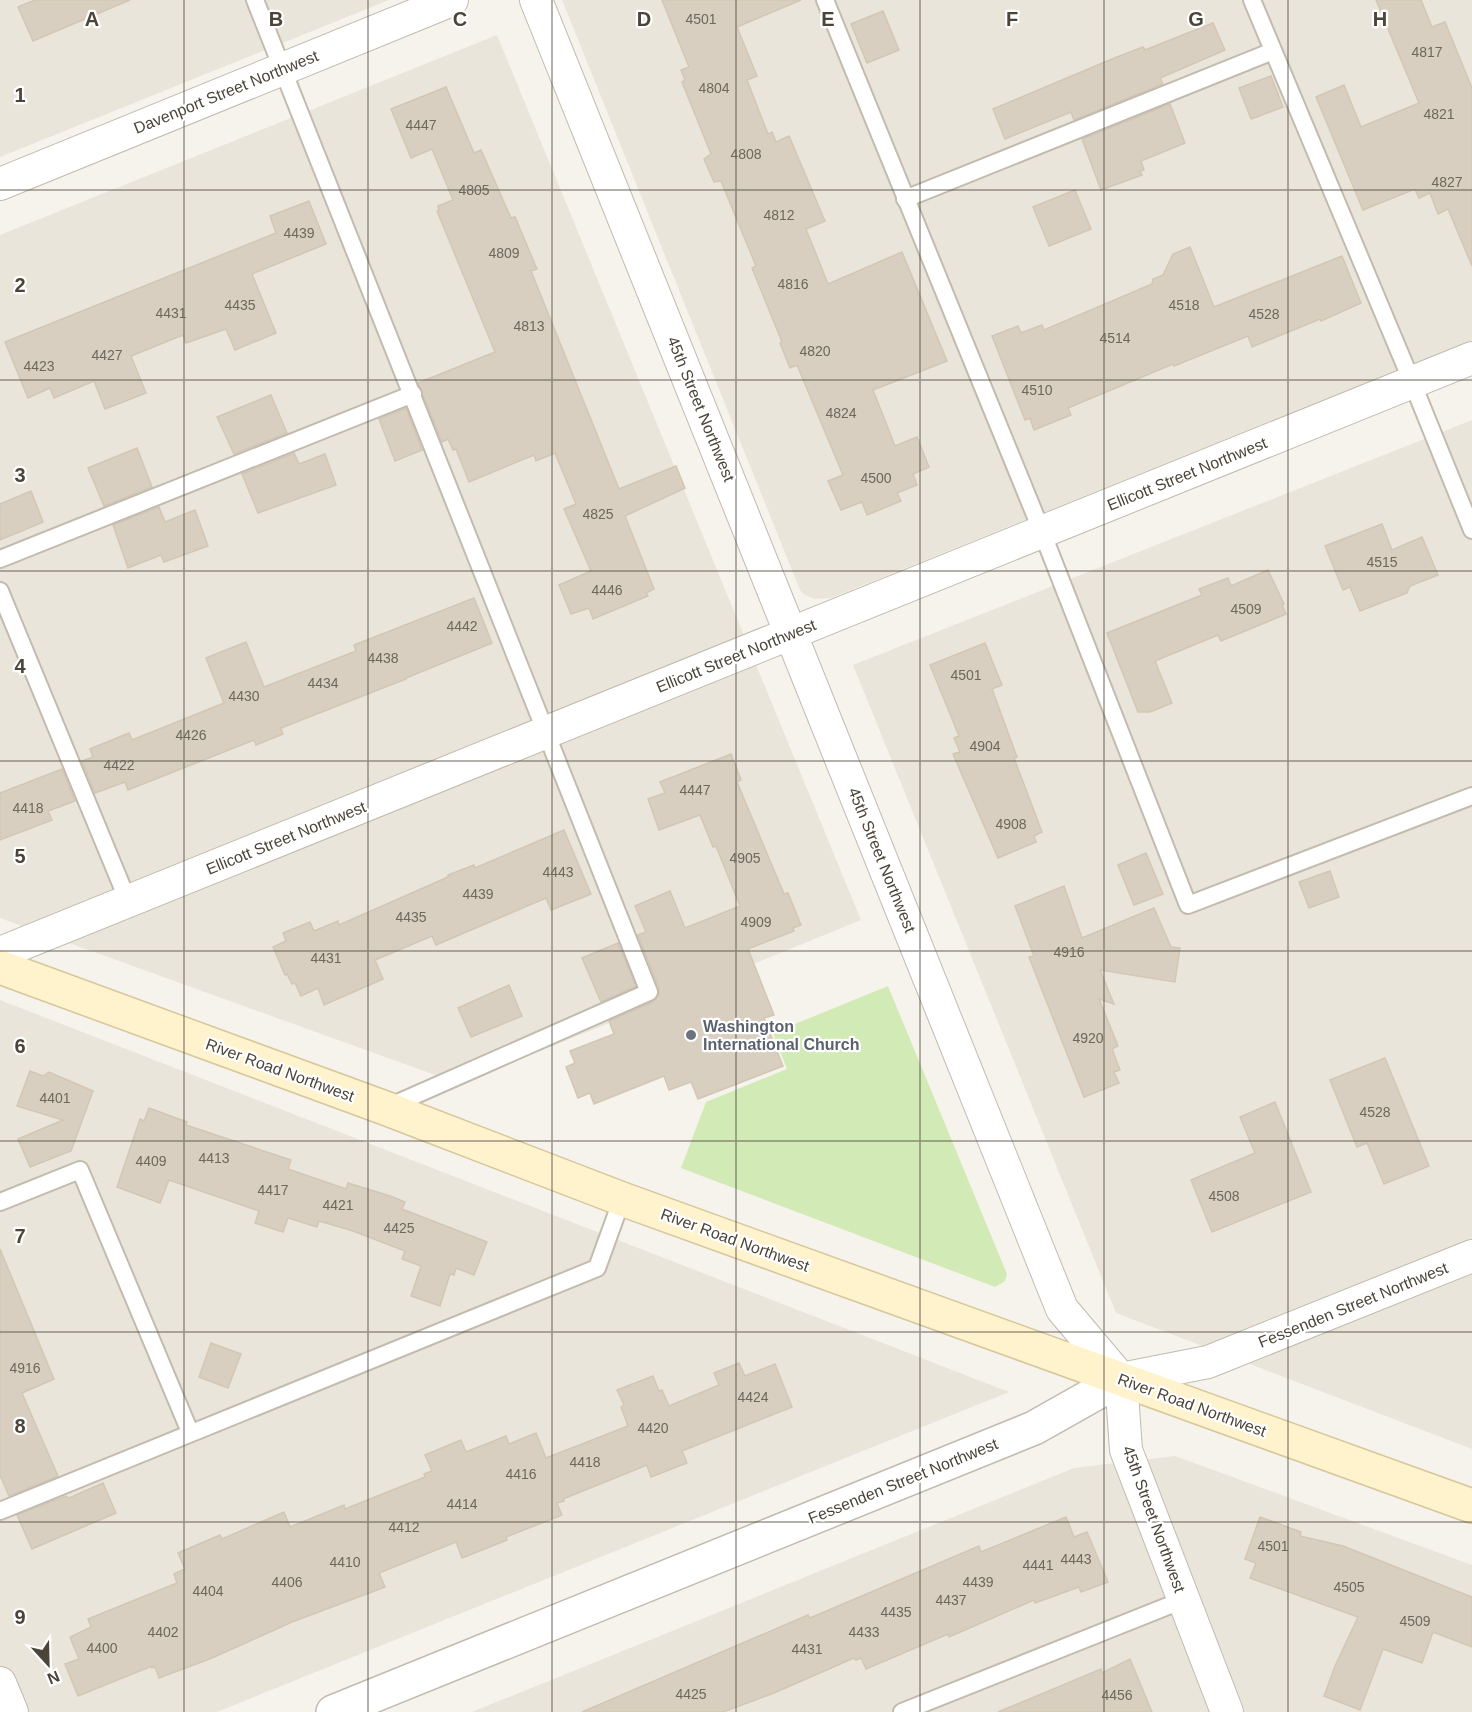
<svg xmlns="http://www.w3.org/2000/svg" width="1472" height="1712" viewBox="0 0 1472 1712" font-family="Arial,sans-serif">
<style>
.residential{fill:#eae5da}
.green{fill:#d2eab5}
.building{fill:#d8cfc1;stroke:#d3c7b4;stroke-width:1.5}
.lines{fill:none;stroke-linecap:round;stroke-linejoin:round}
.service-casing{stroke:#c2bbae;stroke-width:20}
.minor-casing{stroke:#c2bbae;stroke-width:34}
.tertiary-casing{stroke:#c2bbae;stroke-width:36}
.secondary-casing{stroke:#d6c79b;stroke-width:36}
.service{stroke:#fff;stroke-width:16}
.minor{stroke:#fff;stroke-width:32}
.tertiary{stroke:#fff;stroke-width:33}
.secondary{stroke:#fff3cd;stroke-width:33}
.grid{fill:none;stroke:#4b4439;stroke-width:1.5;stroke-opacity:0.55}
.worship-dot{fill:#6b7280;stroke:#fff;stroke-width:2}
.labels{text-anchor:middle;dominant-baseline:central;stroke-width:4.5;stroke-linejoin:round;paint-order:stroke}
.number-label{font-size:14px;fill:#6e675b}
.street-label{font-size:16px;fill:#4b4439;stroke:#fff}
.worship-label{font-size:16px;font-weight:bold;fill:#5b616d;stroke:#fff;text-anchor:start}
.grid-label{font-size:20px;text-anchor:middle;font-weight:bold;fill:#4b4439;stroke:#fff;stroke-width:4.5;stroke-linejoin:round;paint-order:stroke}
</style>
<rect width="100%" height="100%" fill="#f6f3ec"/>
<!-- residential -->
<g class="residential">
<polygon points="0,0 389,0 0,157"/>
<polygon points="562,0 1472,0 1472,340 831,598 814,599 803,594 800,590"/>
<polygon points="497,35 861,920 460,1084 0,918 0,235"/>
<polygon points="1472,420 1472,1449 1116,1313 853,665"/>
<polygon points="0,1000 1009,1392 217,1712 0,1712"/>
<polygon points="1175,1456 1472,1565 1472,1712 472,1712 1074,1468"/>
</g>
<!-- green -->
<polygon class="green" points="888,986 1007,1274 1005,1281 995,1287 681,1168 706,1102 787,1069 773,1033"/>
<!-- building -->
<g class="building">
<polygon points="35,0 130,0 33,41 18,7"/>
<polygon points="662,0 801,0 737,27 757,76 747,80 768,134 772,132 776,142 789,136 825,221 806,229 828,284 902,252 947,361 873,390 895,446 917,437 929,467 913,474 917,485 897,493 901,501 867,515 862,502 841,510 828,481 843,475 797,365 790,368 780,343 782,342 752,268 756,266 721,181 714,182 704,159 711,154 682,82 685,80 681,70 689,67"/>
<polygon points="1376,0 1421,0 1432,27 1445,22 1472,88 1472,266 1448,209 1438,214 1430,193 1419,198 1415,189 1363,210 1316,97 1344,85 1361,127 1419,103"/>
<polygon points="883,11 899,50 867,63 851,24"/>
<polygon points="1213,23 1225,50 1160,78 1163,84 1074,120 1071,112 1005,139 993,109 1112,59 1143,47 1145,50"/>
<polygon points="1271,76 1283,107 1251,119 1239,88"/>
<polygon points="446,87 474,153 481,150 511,218 515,217 537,269 531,271 619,489 676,466 685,488 625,516 654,589 646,593 648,596 593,619 589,608 571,614 559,585 591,571 564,509 576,504 555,453 536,461 534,455 469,482 456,449 453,450 448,439 442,442 418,383 495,352 437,211 439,210 438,206 453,200 432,149 411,158 391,109"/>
<polygon points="1170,104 1185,143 1141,161 1144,170 1140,171 1142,175 1101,190 1082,139"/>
<polygon points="1075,190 1091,229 1049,246 1033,207"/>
<polygon points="309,201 326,244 252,274 276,333 235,350 226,329 186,343 183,335 131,356 146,393 105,409 94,381 54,398 50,388 28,398 5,342 276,233 270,216"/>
<polygon points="1190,247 1214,307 1342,256 1361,303 1321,321 1320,319 1252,347 1248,336 1174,366 1173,364 1068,408 1071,415 1034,430 1030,418 1025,420 992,336 1018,326 1021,333 1042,325 1044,330 1152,284 1153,279 1163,275 1173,254"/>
<polygon points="271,395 287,433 234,454 217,417"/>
<polygon points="406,408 422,450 395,461 379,419"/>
<polygon points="137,448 152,487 104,506 88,468"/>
<polygon points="294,453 299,464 325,454 336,485 258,513 242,474"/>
<polygon points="31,491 43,522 0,540 0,504"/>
<polygon points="159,507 165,522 195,510 208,546 164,562 161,555 128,568 113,525"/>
<polygon points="1382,524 1392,550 1422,537 1438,575 1410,586 1407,593 1360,611 1350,587 1343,590 1325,546"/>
<polygon points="1268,570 1284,604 1282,605 1286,614 1221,641 1218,635 1155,661 1172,703 1150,712 1138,712 1107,633 1202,595 1199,589 1228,578 1231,586"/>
<polygon points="474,598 492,643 406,678 406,679 281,728 283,734 256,745 254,740 128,790 125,782 95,793 82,761 93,757 90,749 129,733 132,740 224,703 206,658 246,642 264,687 356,651 354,645"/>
<polygon points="985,643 1002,685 992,689 1017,757 1014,758 1042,832 1034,836 1036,842 998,858 953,754 960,752 954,738 959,736 930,665"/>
<polygon points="731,754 741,780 737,782 784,894 788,893 801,925 793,928 794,931 748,949 774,1015 764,1018 783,1066 698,1099 691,1082 669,1090 664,1076 594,1104 590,1093 578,1098 566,1067 575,1063 570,1051 614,1034 609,1021 653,1002 659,994 659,988 638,935 646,932 635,906 670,891 685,928 740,906 716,846 713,847 700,815 659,830 648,799 665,793 660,782"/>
<polygon points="62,769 75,801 48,811 52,820 0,840 0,793"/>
<polygon points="564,830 591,894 551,910 546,898 436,945 432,936 375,960 383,979 324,1005 318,988 301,996 295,983 292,984 287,974 285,975 273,947 286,941 283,933 310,922 314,931 338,921 339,925 448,877 448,875 474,865 475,868"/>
<polygon points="1146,853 1163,894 1134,905 1118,865"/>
<polygon points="1330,871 1339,897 1309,908 1299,882"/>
<polygon points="1064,886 1082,938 1154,908 1171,947 1180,948 1175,982 1100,970 1114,1004 1099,999 1118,1046 1112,1049 1120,1070 1114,1072 1119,1083 1084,1097 1029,957 1034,956 1015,906"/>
<polygon points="618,943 636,986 601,1002 582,958"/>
<polygon points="509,985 522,1016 471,1037 458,1008"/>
<polygon points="1385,1058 1429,1166 1384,1184 1367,1143 1357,1147 1330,1080"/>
<polygon points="30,1071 43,1076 49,1072 93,1091 71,1151 30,1167 18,1139 63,1120 17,1106"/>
<polygon points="1275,1102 1311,1192 1212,1232 1191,1180 1255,1153 1240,1117"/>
<polygon points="149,1108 187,1122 186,1125 291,1160 288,1169 346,1189 348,1183 390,1196 405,1202 402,1209 487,1242 474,1275 456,1268 454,1275 450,1274 440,1306 411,1296 421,1266 402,1259 405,1251 353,1231 319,1221 317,1227 288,1218 283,1232 255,1223 259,1211 169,1180 160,1203 117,1187 140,1119 144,1121"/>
<polygon points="0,1249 54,1379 22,1393 58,1476 9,1496 0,1475"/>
<polygon points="211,1343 241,1354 228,1388 199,1377"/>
<polygon points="739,1363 745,1376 775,1364 792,1407 682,1451 687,1463 651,1477 647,1465 563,1499 564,1501 557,1503 562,1515 506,1537 507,1540 462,1558 456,1542 379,1573 385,1587 292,1622 212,1658 159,1678 155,1667 152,1668 152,1666 78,1696 65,1664 79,1659 70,1637 91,1627 88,1619 177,1583 174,1574 185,1569 178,1553 220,1535 222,1539 284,1512 290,1527 344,1505 345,1509 425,1477 424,1474 432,1471 425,1455 461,1440 466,1452 506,1436 509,1444 536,1433 546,1458 628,1426 621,1407 624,1405 617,1390 653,1376 659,1391 662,1390 669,1406 719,1385 714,1373"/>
<polygon points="103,1483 116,1513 32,1549 17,1515 66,1496 69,1498"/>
<polygon points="1066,1517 1074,1537 1087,1532 1108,1582 1081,1592 1079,1587 1035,1603 1034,1600 949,1637 948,1634 866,1669 861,1658 856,1660 854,1658 774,1693 723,1712 582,1712 808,1615 810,1618 979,1546 981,1552"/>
<polygon points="1260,1517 1301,1532 1300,1536 1343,1546 1472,1597 1472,1647 1433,1632 1422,1663 1383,1649 1360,1710 1324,1696 1335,1666 1358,1617 1250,1578 1256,1563 1245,1559"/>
<polygon points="1130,1659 1152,1712 998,1712 1101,1669 1102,1673"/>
</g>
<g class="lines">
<!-- service casing -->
<g class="service-casing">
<g id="service">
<polyline points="255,0 649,992 386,1108"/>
<polyline points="825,0 1042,532 1188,905 1472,796"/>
<polyline points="1252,0 1412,382 1472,530"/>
<polyline points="905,199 1273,51"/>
<polyline points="0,559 413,394"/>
<polyline points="0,591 128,901"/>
<polyline points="0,1202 80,1170 190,1432"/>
<polyline points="0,1511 597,1268 622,1199"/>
<polyline points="902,1712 1183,1600"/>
</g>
</g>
<!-- minor casing -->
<g class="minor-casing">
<g id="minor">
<polyline points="536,0 1062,1309 1121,1379 1126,1450 1227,1712"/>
<polyline points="0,184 452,0"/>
<polyline points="0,953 1472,358"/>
<polyline points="1121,1379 1208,1362 1472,1256"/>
<polyline points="0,1683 12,1712"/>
</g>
</g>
<!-- tertiary casing -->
<g class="tertiary-casing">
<polyline id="tertiary" points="333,1712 1034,1428 1121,1379"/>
</g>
<!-- secondary casing -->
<g class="secondary-casing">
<polyline id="secondary" points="0,967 385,1108 622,1199 1472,1506"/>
</g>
<!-- service -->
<use href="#service" class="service"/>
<!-- minor -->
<use href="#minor" class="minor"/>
<!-- tertiary -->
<use href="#tertiary" class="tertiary"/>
<!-- secondary -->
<use href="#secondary" class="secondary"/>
</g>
<!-- grid -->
<path class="grid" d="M184 0V1712M368 0V1712M552 0V1712M736 0V1712M920 0V1712M1104 0V1712M1288 0V1712M0 190H1472M0 380H1472M0 571H1472M0 761H1472M0 951H1472M0 1141H1472M0 1332H1472M0 1522H1472"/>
<!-- markers -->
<circle class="worship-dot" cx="691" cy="1035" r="6"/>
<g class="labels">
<!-- number labels -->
<g class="number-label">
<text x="701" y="19">4501</text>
<text x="1427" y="52">4817</text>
<text x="714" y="88">4804</text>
<text x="1439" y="114">4821</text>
<text x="421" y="125">4447</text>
<text x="746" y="154">4808</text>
<text x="1447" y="182">4827</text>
<text x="474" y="190">4805</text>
<text x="779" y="215">4812</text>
<text x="299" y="233">4439</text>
<text x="504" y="253">4809</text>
<text x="793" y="284">4816</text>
<text x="240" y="305">4435</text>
<text x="1184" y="305">4518</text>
<text x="171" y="313">4431</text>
<text x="1264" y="314">4528</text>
<text x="529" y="326">4813</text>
<text x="1115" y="338">4514</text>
<text x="815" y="351">4820</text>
<text x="107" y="355">4427</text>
<text x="39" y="366">4423</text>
<text x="1037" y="390">4510</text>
<text x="841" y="413">4824</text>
<text x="876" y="478">4500</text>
<text x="598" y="514">4825</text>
<text x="1382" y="562">4515</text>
<text x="607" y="590">4446</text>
<text x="1246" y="609">4509</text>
<text x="462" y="626">4442</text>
<text x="383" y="658">4438</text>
<text x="966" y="675">4501</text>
<text x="323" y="683">4434</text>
<text x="244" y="696">4430</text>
<text x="191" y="735">4426</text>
<text x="985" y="746">4904</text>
<text x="119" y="765">4422</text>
<text x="695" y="790">4447</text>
<text x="28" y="808">4418</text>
<text x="1011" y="824">4908</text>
<text x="745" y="858">4905</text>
<text x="558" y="872">4443</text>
<text x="478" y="894">4439</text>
<text x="411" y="917">4435</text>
<text x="756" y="922">4909</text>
<text x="1069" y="952">4916</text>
<text x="326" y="958">4431</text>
<text x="1088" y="1038">4920</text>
<text x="55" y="1098">4401</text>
<text x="1375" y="1112">4528</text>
<text x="214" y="1158">4413</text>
<text x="151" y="1161">4409</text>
<text x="273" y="1190">4417</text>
<text x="1224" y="1196">4508</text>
<text x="338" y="1205">4421</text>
<text x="399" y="1228">4425</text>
<text x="25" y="1368">4916</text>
<text x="753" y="1397">4424</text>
<text x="653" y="1428">4420</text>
<text x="585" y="1462">4418</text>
<text x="521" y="1474">4416</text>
<text x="462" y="1504">4414</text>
<text x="404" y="1527">4412</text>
<text x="1273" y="1546">4501</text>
<text x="1076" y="1559">4443</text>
<text x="345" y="1562">4410</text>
<text x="1038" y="1565">4441</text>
<text x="287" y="1582">4406</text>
<text x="978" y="1582">4439</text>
<text x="1349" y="1587">4505</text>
<text x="208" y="1591">4404</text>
<text x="951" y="1600">4437</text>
<text x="896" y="1612">4435</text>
<text x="1415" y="1621">4509</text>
<text x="163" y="1632">4402</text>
<text x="864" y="1632">4433</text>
<text x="102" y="1648">4400</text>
<text x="807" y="1649">4431</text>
<text x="691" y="1694">4425</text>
<text x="1117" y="1695">4456</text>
</g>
<!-- street labels -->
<g class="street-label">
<text transform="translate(226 92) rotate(-22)">Davenport Street Northwest</text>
<text transform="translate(701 409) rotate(68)">45th Street Northwest</text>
<text transform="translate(1187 474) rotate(-22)">Ellicott Street Northwest</text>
<text transform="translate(736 656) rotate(-22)">Ellicott Street Northwest</text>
<text transform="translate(286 838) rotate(-22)">Ellicott Street Northwest</text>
<text transform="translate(882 860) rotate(68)">45th Street Northwest</text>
<text transform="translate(280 1070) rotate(20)">River Road Northwest</text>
<text transform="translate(735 1240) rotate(20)">River Road Northwest</text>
<text transform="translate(1353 1305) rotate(-22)">Fessenden Street Northwest</text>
<text transform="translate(1192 1405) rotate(20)">River Road Northwest</text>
<text transform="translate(903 1481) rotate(-22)">Fessenden Street Northwest</text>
<text transform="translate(1154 1519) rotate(70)">45th Street Northwest</text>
</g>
<!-- worship labels -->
<g class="worship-label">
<text x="703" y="1026">Washington<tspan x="703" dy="18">International Church</tspan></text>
</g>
</g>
<g class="grid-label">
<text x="92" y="26">A</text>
<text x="276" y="26">B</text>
<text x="460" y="26">C</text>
<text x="644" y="26">D</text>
<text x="828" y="26">E</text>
<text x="1012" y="26">F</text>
<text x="1196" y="26">G</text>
<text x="1380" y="26">H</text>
<text x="20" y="102">1</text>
<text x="20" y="292">2</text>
<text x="20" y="482">3</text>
<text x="20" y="673">4</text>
<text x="20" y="863">5</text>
<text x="20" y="1053">6</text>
<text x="20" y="1243">7</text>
<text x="20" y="1433">8</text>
<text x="20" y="1624">9</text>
</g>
<!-- north arrow -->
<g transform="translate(48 1664) rotate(158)" stroke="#ffffff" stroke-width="4.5" paint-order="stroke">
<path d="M0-4.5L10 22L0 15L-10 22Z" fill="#4b4439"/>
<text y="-9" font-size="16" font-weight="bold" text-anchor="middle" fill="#4b4439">N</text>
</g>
</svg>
